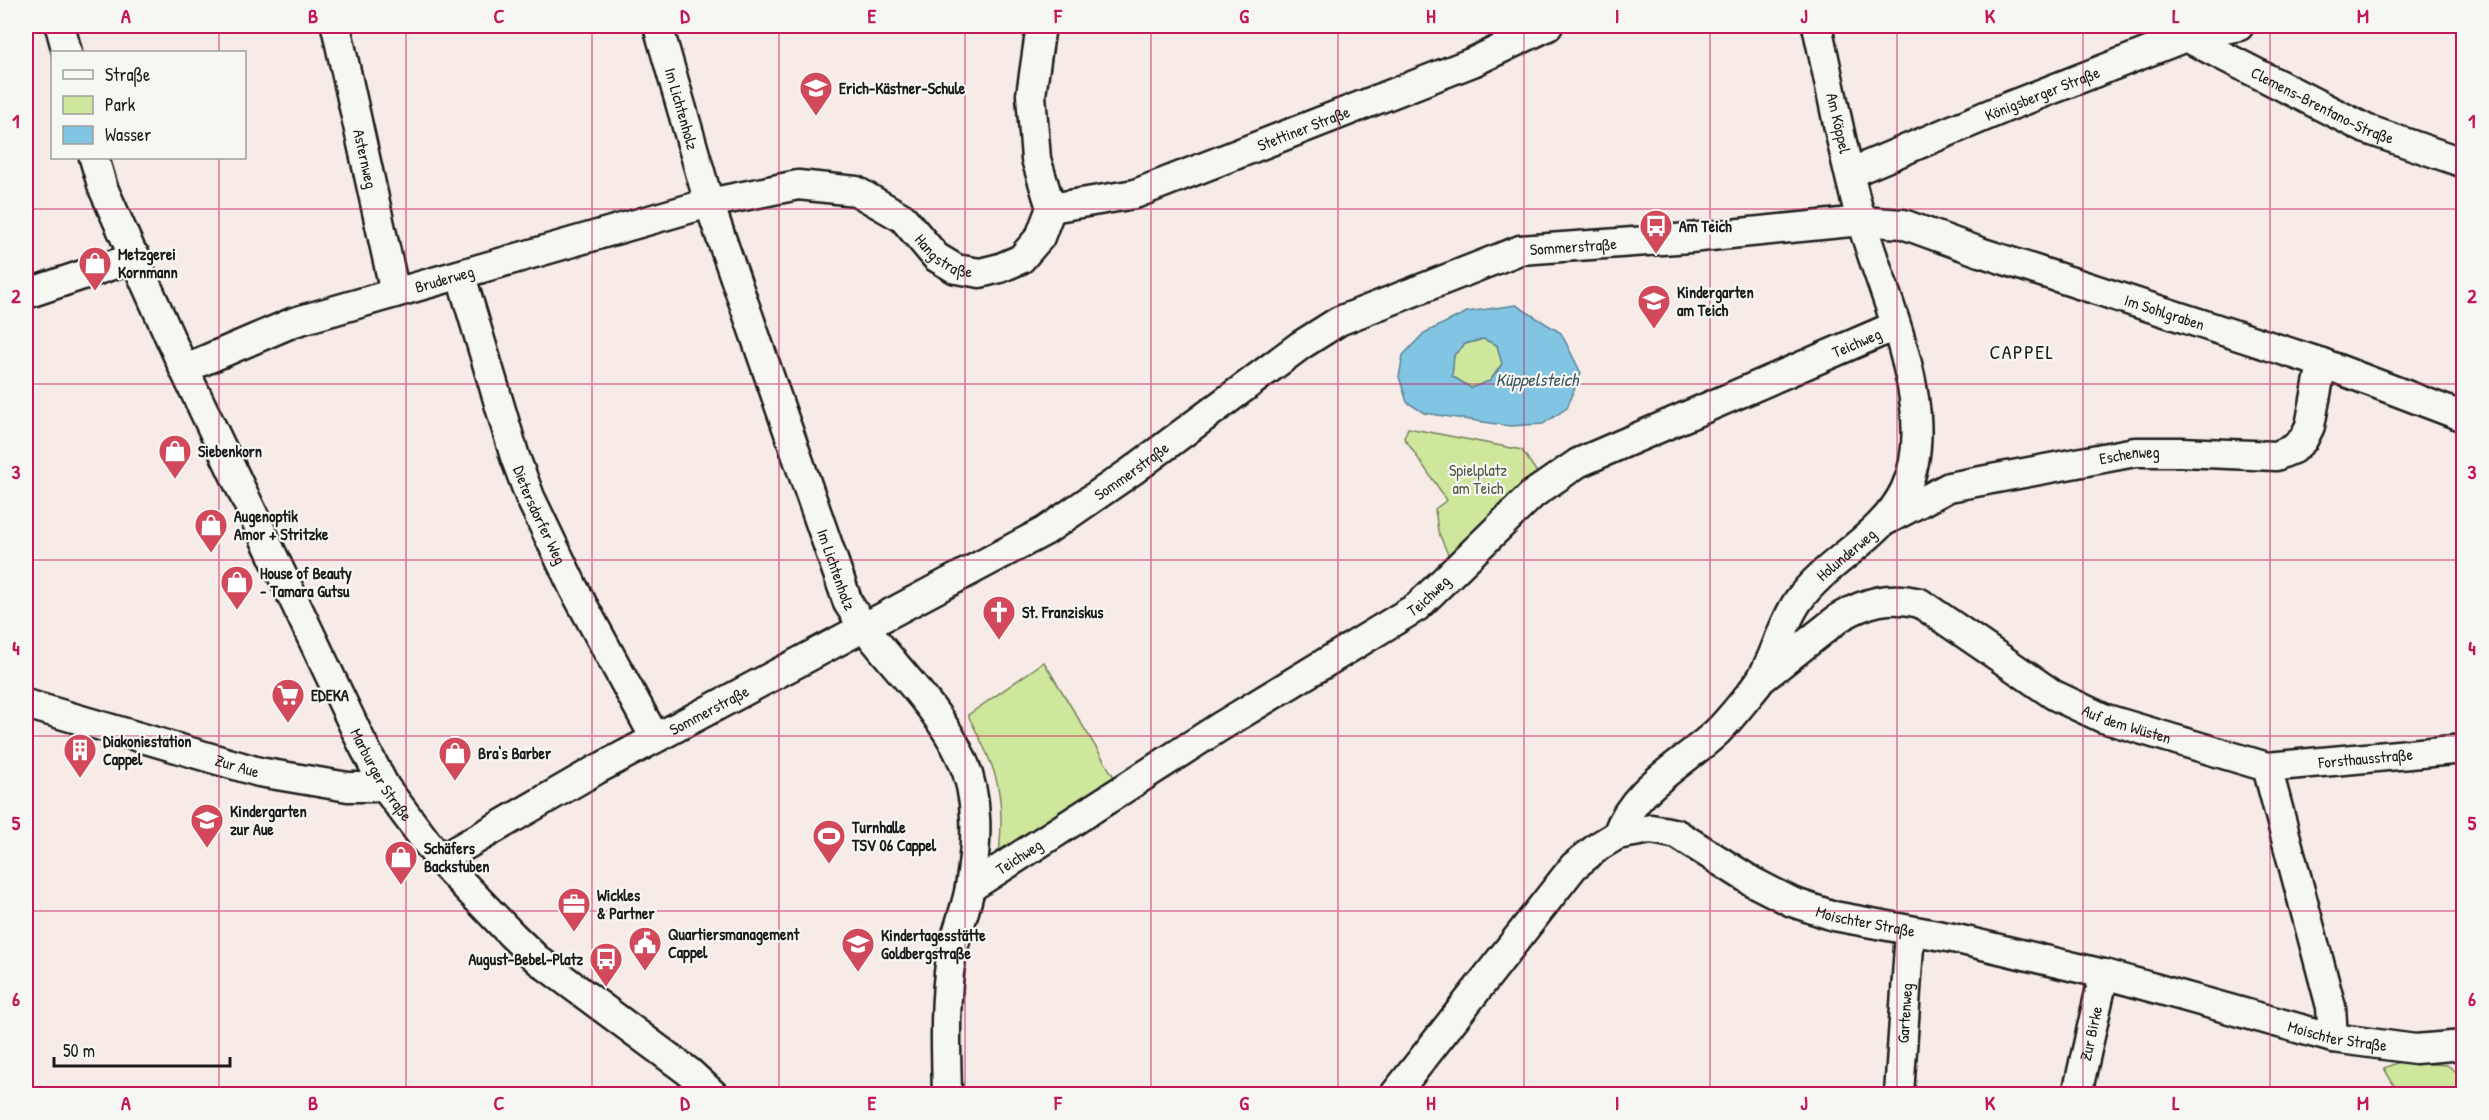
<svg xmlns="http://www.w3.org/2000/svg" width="2489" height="1120" viewBox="0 0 2489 1120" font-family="'Patrick Hand',sans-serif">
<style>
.green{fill:#cfe79d;stroke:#76825c;stroke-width:1.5}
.water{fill:#82c5e3;stroke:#598193;stroke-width:1.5;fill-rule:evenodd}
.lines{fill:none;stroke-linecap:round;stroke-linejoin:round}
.minor-casing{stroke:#1c1c1c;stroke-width:33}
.minor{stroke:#f6f6f2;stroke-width:28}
.grid{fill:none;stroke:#c2185b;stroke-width:1.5;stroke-opacity:0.55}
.labels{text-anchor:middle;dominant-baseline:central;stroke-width:4.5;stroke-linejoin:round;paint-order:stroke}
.poi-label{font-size:16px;font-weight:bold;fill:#1c1c1c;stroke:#f6f6f2;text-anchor:start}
.street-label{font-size:16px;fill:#1c1c1c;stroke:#f6f6f2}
.park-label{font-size:16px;fill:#525943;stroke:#f6f6f2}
.water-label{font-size:18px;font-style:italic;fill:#405762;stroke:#f6f6f2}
.quarter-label{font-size:20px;letter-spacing:1.5px;fill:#1c1c1c;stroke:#f6f6f2}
.neatline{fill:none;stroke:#c2185b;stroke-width:2}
.grid-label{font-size:20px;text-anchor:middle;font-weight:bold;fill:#c2185b}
</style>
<rect width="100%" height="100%" fill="#f7ebe7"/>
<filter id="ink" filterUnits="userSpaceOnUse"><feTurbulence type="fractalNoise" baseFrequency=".0167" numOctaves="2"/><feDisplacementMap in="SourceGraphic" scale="12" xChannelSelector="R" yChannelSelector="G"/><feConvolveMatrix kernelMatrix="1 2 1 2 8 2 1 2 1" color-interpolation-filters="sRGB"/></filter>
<g filter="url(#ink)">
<!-- green -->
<g class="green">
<polygon points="1483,339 1497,345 1502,364 1490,381 1471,388 1452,376 1454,355 1465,344"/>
<polygon points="1408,428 1522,450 1538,474 1450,559 1438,531 1435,509 1447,500 1404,438"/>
<path d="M1044 662 1120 787 998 865C1001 836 1004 804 995 775 989 754 977 734 968 715Z"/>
<polygon points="2399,1062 2447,1065 2463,1077 2463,1094 2399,1094 2384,1068"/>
</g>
<!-- water -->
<path class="water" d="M1516 305 1561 333 1581 373 1567 408 1543 424 1510 426 1424 413 1407 402 1399 377 1403 355 1424 333 1467 312ZM1483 339 1497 345 1502 364 1490 381 1471 388 1452 376 1454 355 1465 344Z"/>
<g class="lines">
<!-- minor casing -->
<g class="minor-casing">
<g id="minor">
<polyline points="60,26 67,52"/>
<path id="s1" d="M336 26 395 293"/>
<path id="s2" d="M658 26 709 203 848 603C881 657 934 698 961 757 980 796 977 844 970 887 966 911 955 934 951 958 944 1003 946 1049 947 1094"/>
<path id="s3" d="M2182 31 2186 37 2366 129 2464 163"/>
<path id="s4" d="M94 158 103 188 184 369 362 743 385 787 440 860 512 935 538 960 689 1072 713 1094"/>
<path id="s5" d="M1850 173 2002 109 2186 37 2239 26"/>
<path id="s6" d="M1051 208 1135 194 1473 62 1548 26"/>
<path id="s7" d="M461 276 515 457 530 497 574 589 655 738"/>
<polyline points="26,294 136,257"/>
<path id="s8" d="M184 369 294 322 709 203 798 185 856 191 903 218 936 257 956 269 980 273 1000 268 1021 259 1040 237 1051 208 1036 159 1031 95 1041 26"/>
<path id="s9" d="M1885 521 1949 487 2135 452H2181L2276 456 2293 449 2303 440 2310 426 2322 363"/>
<path id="s10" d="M1763 678 1840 617C1866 602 1890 595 1920 603L2054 695 2103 718 2267 767 2331 1007 2333 1038"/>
<path id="s11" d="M26 704 259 772 348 787H385"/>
<path id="s12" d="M2267 767 2464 749"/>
<path id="s13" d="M1617 835C1633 788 1683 764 1717 732 1731 718 1744 701 1757 685 1775 661 1780 627 1798 601 1828 559 1882 538 1905 490 1941 414 1884 299 1862 223 1843 158 1832 91 1817 26"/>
<path id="s14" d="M440 860 596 770 1045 531 1132 471 1301 345 1339 321 1520 250 1690 238 1861 221 1903 224 1980 252 2322 363 2464 417"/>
<path id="s15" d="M970 888 1218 728 1417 607 1533 494 1578 463 1895 326"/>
<path id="s16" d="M1395 1094 1574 866 1599 846 1617 835 1651 829 1663 831 1677 834 1753 882 1792 902 1834 916 1953 938 2104 974 2333 1038 2415 1049 2464 1045"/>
<path id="s17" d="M1899 1094 1910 932"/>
<path id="s18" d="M2077 1094 2104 974"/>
</g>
</g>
<!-- minor -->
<use href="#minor" class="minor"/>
</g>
</g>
<!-- grid -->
<path class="grid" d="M219 26V52M406 26V1094M592 26V1094M779 26V1094M965 26V1094M1151 26V1094M1338 26V1094M1524 26V1094M1710 26V1094M1897 26V1094M2083 26V1094M2270 26V1094M219 158V1094M26 209H2464M26 384H2464M26 560H2464M26 736H2464M26 911H2464"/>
<!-- icons -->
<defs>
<g id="school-pin" transform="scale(1.725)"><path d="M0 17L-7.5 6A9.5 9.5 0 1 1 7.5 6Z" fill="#d1495b" stroke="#f6f6f2"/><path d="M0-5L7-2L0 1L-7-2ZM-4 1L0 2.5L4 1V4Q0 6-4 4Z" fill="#fff"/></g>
<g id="bus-pin" transform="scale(1.725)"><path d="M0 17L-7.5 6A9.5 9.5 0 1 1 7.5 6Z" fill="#d1495b" stroke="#f6f6f2"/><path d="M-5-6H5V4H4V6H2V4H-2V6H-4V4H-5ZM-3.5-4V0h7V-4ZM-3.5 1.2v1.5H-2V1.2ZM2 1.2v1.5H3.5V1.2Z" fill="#fff"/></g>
<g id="shop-pin" transform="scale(1.725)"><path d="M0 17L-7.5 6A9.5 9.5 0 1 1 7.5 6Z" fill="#d1495b" stroke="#f6f6f2"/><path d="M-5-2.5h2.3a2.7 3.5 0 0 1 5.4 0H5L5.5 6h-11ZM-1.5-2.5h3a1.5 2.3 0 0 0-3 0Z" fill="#fff"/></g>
<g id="church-pin" transform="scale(1.725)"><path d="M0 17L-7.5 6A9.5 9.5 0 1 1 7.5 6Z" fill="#d1495b" stroke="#f6f6f2"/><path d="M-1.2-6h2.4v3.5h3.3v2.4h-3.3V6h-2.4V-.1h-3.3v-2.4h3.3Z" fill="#fff"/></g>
<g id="supermarket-pin" transform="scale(1.725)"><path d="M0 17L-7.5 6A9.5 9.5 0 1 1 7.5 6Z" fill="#d1495b" stroke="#f6f6f2"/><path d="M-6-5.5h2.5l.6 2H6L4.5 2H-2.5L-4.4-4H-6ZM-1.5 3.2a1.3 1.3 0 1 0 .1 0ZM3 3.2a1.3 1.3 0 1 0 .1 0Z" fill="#fff"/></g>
<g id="building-pin" transform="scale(1.725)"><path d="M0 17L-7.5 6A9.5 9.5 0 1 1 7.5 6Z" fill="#d1495b" stroke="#f6f6f2"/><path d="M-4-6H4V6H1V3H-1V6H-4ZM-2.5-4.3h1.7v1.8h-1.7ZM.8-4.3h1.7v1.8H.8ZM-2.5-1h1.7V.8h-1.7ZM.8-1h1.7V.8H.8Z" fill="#fff"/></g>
<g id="stadium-pin" transform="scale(1.725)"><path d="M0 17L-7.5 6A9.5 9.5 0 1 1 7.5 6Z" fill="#d1495b" stroke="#f6f6f2"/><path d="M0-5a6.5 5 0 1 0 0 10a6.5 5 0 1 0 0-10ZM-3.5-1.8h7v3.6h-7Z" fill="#fff"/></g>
<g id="office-pin" transform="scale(1.725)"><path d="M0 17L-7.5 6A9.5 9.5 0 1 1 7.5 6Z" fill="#d1495b" stroke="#f6f6f2"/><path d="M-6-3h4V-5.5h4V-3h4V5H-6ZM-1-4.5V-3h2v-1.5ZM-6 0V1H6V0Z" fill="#fff"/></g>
<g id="civic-pin" transform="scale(1.725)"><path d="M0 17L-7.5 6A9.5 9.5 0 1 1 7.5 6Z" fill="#d1495b" stroke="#f6f6f2"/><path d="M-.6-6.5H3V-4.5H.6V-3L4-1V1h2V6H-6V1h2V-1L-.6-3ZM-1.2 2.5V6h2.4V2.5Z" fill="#fff"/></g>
</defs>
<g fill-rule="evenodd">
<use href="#school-pin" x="816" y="88"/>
<use href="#bus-pin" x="1656" y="226"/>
<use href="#shop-pin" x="95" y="263"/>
<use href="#school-pin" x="1654" y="301"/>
<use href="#shop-pin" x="175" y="451"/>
<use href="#shop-pin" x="211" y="525"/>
<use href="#shop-pin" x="237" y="582"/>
<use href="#church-pin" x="999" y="612"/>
<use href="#supermarket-pin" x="288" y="695"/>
<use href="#building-pin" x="80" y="750"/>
<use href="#shop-pin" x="455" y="753"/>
<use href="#school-pin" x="207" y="820"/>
<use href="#stadium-pin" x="829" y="836"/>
<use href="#shop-pin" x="401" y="857"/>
<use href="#office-pin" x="574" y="904"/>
<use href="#civic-pin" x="645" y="943"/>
<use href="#school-pin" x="858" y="944"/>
<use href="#bus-pin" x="606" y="959"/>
</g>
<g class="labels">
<!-- poi labels -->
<g class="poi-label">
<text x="839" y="88">Erich-Kästner-Schule</text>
<text x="1679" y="226">Am Teich</text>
<text x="118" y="254">Metzgerei<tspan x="118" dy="18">Kornmann</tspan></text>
<text x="1677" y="292">Kindergarten<tspan x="1677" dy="18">am Teich</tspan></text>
<text x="198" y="451">Siebenkorn</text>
<text x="234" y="516">Augenoptik<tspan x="234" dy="18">Amor + Stritzke</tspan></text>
<text x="260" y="573">House of Beauty<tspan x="260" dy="18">- Tamara Gutsu</tspan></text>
<text x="1022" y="612">St. Franziskus</text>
<text x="311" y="695">EDEKA</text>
<text x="103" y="741">Diakoniestation<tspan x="103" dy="18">Cappel</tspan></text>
<text x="478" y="753">Bra‘s Barber</text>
<text x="230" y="811">Kindergarten<tspan x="230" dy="18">zur Aue</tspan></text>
<text x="852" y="827">Turnhalle<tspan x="852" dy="18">TSV 06 Cappel</tspan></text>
<text x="424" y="848">Schäfers<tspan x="424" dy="18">Backstuben</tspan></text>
<text x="597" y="895">Wickles<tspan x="597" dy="18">&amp; Partner</tspan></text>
<text x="668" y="934">Quartiersmanagement<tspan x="668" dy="18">Cappel</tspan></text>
<text x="881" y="935">Kindertagesstätte<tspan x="881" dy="18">Goldbergstraße</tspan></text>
<text x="583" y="959" text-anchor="end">August-Bebel-Platz</text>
</g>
<!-- street labels -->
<g class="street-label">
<text stroke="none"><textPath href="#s5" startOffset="208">Königsberger Straße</textPath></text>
<text stroke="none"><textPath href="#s3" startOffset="160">Clemens-Brentano-Straße</textPath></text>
<text stroke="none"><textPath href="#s2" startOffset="86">Im Lichtenholz</textPath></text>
<text transform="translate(1839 123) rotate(77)">Am Köppel</text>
<text stroke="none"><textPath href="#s6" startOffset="266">Stettiner Straße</textPath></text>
<text stroke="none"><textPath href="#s1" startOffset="136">Asternweg</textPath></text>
<text stroke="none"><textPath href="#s14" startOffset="1298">Sommerstraße</textPath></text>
<text stroke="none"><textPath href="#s8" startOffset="812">Hangstraße</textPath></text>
<text stroke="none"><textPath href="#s8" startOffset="276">Bruderweg</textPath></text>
<text stroke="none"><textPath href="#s14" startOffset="1905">Im Sohlgraben</textPath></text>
<text stroke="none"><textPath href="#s15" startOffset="1048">Teichweg</textPath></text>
<text stroke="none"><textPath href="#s9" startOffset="256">Eschenweg</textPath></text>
<text stroke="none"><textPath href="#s14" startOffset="794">Sommerstraße</textPath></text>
<text stroke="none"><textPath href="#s7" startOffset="252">Dietersdorfer Weg</textPath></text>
<text stroke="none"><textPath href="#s13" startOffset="368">Holunderweg</textPath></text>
<text stroke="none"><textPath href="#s2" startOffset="572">Im Lichtenholz</textPath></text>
<text stroke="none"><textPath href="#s15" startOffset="544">Teichweg</textPath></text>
<text stroke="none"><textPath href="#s14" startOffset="308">Sommerstraße</textPath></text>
<text stroke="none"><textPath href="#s10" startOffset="423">Auf dem Wüsten</textPath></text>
<text stroke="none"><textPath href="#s12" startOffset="99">Forsthausstraße</textPath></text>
<text stroke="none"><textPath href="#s11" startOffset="220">Zur Aue</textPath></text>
<text stroke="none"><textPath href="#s4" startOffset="681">Marburger Straße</textPath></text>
<text stroke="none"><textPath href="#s15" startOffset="58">Teichweg</textPath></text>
<text stroke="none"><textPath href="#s16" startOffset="614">Moischter Straße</textPath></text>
<text stroke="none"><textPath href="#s17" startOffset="81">Gartenweg</textPath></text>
<text stroke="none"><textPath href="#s18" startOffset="62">Zur Birke</textPath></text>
<text stroke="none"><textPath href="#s16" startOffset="1100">Moischter Straße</textPath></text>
</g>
<!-- park labels -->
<g class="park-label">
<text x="1478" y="470">Spielplatz<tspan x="1478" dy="18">am Teich</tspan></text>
</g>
<!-- water labels -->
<g class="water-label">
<text x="1537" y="379">Küppelsteich</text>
</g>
<!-- quarter labels -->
<g class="quarter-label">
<text x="2022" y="351">CAPPEL</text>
</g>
</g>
<!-- margin -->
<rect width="2489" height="1120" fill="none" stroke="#f6f6f2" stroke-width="66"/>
<!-- legend -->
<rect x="51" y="51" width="195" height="108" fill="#f6f6f2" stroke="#9f9f9c" stroke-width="1.5"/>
<rect x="63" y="70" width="30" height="9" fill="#f6f6f2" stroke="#9f9f9c" stroke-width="1.5"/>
<text x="105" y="81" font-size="18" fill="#1c1c1c">Straße</text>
<rect x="63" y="96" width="30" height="18" fill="#cfe79d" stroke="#9f9f9c" stroke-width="1.5"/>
<text x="105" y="111" font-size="18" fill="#1c1c1c">Park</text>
<rect x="63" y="126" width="30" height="18" fill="#82c5e3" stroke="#9f9f9c" stroke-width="1.5"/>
<text x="105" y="141" font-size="18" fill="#1c1c1c">Wasser</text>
<!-- scale -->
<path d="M54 1057v9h176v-9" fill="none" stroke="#1c1c1c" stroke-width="3"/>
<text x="63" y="1057" font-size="18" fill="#1c1c1c" stroke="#f6f6f2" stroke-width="4.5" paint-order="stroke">50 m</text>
<rect x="33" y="33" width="2423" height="1054" class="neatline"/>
<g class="grid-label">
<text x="126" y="23">A</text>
<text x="313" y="23">B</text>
<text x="499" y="23">C</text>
<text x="685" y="23">D</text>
<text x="872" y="23">E</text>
<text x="1058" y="23">F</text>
<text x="1244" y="23">G</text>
<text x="1431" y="23">H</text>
<text x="1617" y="23">I</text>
<text x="1804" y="23">J</text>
<text x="1990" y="23">K</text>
<text x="2176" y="23">L</text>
<text x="2363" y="23">M</text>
<text x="16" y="128">1</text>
<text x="2472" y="128">1</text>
<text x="16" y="303">2</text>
<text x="2472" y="303">2</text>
<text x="16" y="479">3</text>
<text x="2472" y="479">3</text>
<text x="16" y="655">4</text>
<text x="2472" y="655">4</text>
<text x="16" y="830">5</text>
<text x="2472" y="830">5</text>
<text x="16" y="1006">6</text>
<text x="2472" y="1006">6</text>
<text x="126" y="1110">A</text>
<text x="313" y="1110">B</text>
<text x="499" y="1110">C</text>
<text x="685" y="1110">D</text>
<text x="872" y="1110">E</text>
<text x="1058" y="1110">F</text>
<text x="1244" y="1110">G</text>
<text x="1431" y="1110">H</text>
<text x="1617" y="1110">I</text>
<text x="1804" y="1110">J</text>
<text x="1990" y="1110">K</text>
<text x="2176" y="1110">L</text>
<text x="2363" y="1110">M</text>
</g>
</svg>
